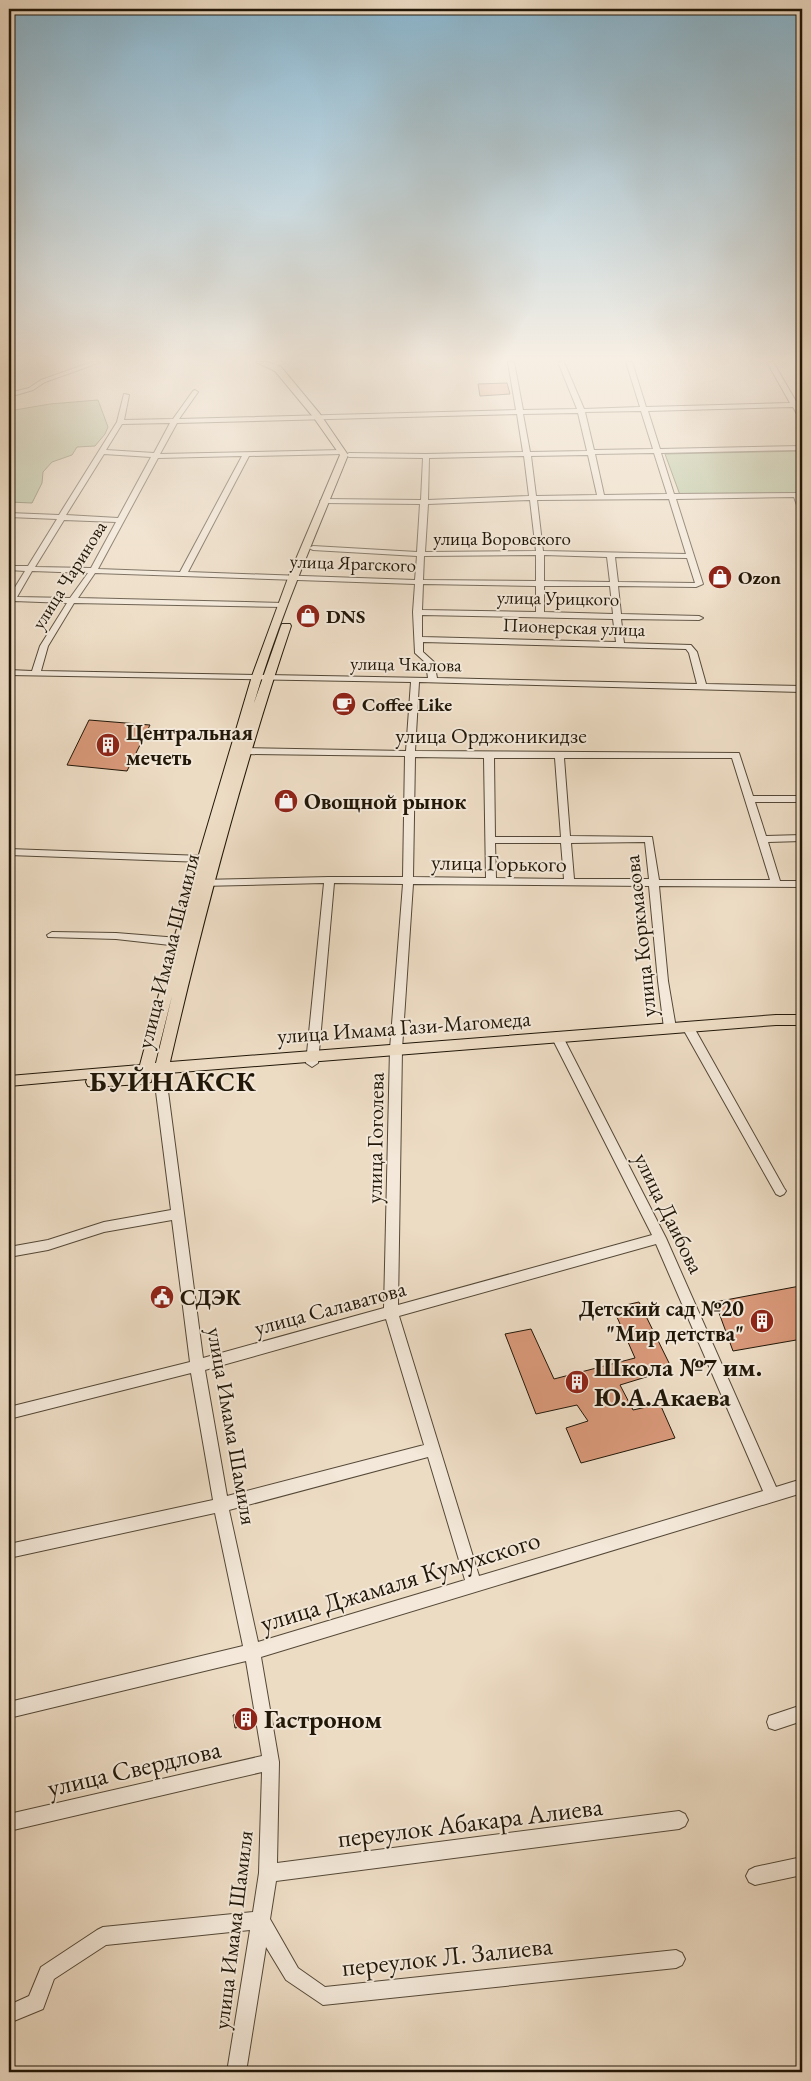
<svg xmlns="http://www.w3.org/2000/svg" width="811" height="2081" viewBox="0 0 811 2081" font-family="'EB Garamond',serif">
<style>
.green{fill:#b2c299;stroke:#6a6c50}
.building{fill:#d9997a;stroke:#211708}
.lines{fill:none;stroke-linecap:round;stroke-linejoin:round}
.minor-casing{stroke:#544837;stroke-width:2}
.major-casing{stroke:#211708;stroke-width:2}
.minor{fill:#f3e8d9;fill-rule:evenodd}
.major{fill:#eddcc4;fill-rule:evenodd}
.labels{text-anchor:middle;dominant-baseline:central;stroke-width:4;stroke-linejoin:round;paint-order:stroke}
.far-street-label{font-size:19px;fill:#211708;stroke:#f3e8d9}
.far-poi-label{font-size:19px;font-weight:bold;fill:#211708;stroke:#f3e8d9;text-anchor:start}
.poi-label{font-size:22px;font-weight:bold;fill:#211708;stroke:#f3e8d9;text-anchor:start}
.street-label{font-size:22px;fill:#211708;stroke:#f3e8d9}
.near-poi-label{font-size:26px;font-weight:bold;fill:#211708;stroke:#f3e8d9;text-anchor:start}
.near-street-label{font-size:26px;fill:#211708;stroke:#f3e8d9}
.district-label{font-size:28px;font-weight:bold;letter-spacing:1px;fill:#211708;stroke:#f3e8d9}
</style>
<rect width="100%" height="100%" fill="#eddcc4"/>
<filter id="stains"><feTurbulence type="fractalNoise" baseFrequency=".004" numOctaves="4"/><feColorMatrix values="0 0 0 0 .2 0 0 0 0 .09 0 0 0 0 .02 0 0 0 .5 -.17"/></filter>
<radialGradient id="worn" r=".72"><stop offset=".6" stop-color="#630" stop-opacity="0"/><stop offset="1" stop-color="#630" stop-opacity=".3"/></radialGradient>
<!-- green -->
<g class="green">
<polygon points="98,400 108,427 105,434 95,446 77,447 72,455 52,462 43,472 42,483 32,503 9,502 9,411 50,404"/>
<polygon points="802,451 802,493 680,495 665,454"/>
</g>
<!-- building -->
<g class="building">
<polygon points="507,383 510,394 480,396 478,384"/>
<polygon points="89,720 150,725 127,771 67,765"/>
<polygon points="800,1286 802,1291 802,1339 733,1351 715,1302"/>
<polygon points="639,1302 672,1369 620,1385 633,1410 660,1404 675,1438 581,1463 566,1428 588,1421 577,1405 536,1414 505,1334 531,1329 554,1379 635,1358 613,1308"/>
<polygon points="252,1711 255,1724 235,1728 233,1715"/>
</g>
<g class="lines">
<!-- minor casing -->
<g class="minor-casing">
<g id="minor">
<polygon points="92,362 101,362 45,382 33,390 9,397 9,393 29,388 41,380"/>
<polygon points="277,362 286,362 272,368 269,366"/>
<path d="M508 362H514L523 410 577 409 558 362H564L584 409 640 407 626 362H632L646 407 790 403 767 362H773L797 403H802V407H799L802 413V420L800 419 793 407 648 411 660 449 802 446V450L661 453 674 494 802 493V510L798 508 794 497 676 499 703 584 696 587 618 586 621 614 699 616 703 618 699 620 621 619 624 643 691 645 697 652 706 684 802 686V692L419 682 415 751 739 753 753 796H802V802H755L766 836 802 835V841L768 842 780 881H802V887L659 886 668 981 676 1028 670 1032 664 1028 658 981 649 886 413 884 402 1049 398 1305 652 1235 551 1036 557 1032 561 1033 666 1238 776 1487 802 1479V1493L261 1657 279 1762 277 1863 679 1811 685 1814 688 1820 685 1826 679 1829 276 1881 270 1919 298 1968 325 1987 676 1950 682 1953 685 1959 682 1965 676 1968 323 2005 286 1980 266 1947 246 2072H227L250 1930 106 1945 54 1979 43 2009 9 2023V2005L29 1996 41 1967 97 1930 103 1927 253 1912 259 1873 262 1772 9 1831V1814L262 1756 246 1661 9 1718V1702L243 1646 215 1513 9 1558V1544L213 1500 191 1373 9 1419V1407L190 1362 172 1220 104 1232 48 1250 9 1257V1247L48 1240 104 1222 171 1210 154 1076 156 1073H164L166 1076 203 1358 384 1308 390 1049 403 884 334 883 318 1063 312 1067 306 1063 324 883 201 886 196 883 201 880 329 877H403L405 756 245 754 240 751 245 748 406 751 411 682 9 675V670L32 671 40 646 67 603 14 601 9 605V597L25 571 9 570V566H28L57 519 9 517V513L59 515 117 422 124 394 129 395 124 420 173 419 193 391 195 390 198 392 179 419 516 410ZM641 411 653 449 594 450 585 412ZM578 413 587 451 530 452 523 414ZM517 414 523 452 426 454 349 453 346 455 349 457 423 458 421 500 324 499 320 501 324 503 420 504 417 552 313 546 309 548 313 550 417 556 415 580 188 572 249 456 342 454 345 452 342 450 160 454 177 423ZM170 423 154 453 106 450 122 424ZM654 453 667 494 604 495 595 454ZM104 454 151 457 118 518 66 515ZM588 455 597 495 536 496 531 456ZM242 456 180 572 98 569 158 458ZM524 456 529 496 428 500 429 458ZM669 499 686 554 543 551 537 500ZM530 500 536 551 425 552 428 504ZM64 520 116 522 91 568 35 567ZM536 555V581L423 580 424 556ZM544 555 607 557 610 582 544 581ZM615 557 687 558 695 583 618 582ZM32 571 88 573 70 598 17 597ZM95 573 415 584 413 612 415 653 426 663 428 678 41 671 48 646 74 603 283 607 287 605 283 603 78 598ZM423 584 536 586V612L422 610ZM544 586H610L613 614 544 612ZM422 615 613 619 616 642 422 637ZM423 642 686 649 689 653 697 684 437 678 434 662 423 652ZM415 757 484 758 486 878 413 877ZM494 758H555L561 837H495ZM564 758H732L770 880H659L652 837 570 836ZM645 842 649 879H574L571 843ZM495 843H561L564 879 496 878ZM656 1244 763 1491 479 1576 399 1316ZM386 1319 424 1445 227 1496 205 1370ZM428 1457 465 1580 258 1642 229 1510Z"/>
<polygon points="9,849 203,856 208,859 203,862 9,855"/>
<polygon points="52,932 116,933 179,938 184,942 179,946 116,939 48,937 47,935"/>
<polygon points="688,1023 692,1024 784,1188 786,1191 784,1194 780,1196 776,1194 682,1027"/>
<polygon points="802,1705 802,1721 775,1730 769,1728 767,1722 769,1716"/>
<polygon points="802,1857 802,1875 755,1885 749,1882 746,1876 749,1870 755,1867"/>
</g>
</g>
<!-- major casing -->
<g class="major-casing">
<path id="major" d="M256 362H267L281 367 320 414 348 455C315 537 279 618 254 703L281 626 282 624H290L291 626C243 769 204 915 170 1062L776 1015H802V1025H776L168 1073 165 1079 160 1080 155 1079 153 1075 151 1082 141 1084 93 1087 88 1086 86 1082 87 1079 9 1086V1076L140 1065 173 942 252 676 288 578 340 455 314 418 275 371ZM172 996 156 1063H155Z"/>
</g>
<!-- minor -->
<use href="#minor" class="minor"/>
<!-- major -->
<use href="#major" class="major"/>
</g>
<!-- sky -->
<linearGradient id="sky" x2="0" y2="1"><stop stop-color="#89b7d1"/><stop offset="0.55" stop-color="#f7efe4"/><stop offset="1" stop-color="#f7efe4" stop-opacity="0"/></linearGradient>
<rect width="811" height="653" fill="url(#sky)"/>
<!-- icons -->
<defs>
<g id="shop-disc" transform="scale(1.25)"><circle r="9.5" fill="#8f2418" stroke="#f3e8d9"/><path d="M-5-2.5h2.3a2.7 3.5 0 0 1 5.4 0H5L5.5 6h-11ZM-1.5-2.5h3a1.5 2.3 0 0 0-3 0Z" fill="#fff"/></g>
<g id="cafe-disc" transform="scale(1.25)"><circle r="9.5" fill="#8f2418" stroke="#f3e8d9"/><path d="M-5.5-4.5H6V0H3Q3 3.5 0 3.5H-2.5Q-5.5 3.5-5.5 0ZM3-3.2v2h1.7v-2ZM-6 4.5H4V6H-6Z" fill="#fff"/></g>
<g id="building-disc" transform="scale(1.25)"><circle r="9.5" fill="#8f2418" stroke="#f3e8d9"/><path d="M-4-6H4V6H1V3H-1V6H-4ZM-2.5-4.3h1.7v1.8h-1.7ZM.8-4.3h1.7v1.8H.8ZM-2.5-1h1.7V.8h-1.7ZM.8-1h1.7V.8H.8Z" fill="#fff"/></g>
<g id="civic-disc" transform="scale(1.25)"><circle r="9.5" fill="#8f2418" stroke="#f3e8d9"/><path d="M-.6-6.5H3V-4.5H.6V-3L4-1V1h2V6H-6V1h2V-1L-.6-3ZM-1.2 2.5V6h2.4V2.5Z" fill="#fff"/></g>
</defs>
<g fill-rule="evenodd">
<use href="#shop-disc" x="720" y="577"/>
<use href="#shop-disc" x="308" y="616"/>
<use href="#cafe-disc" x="344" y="704"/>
<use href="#building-disc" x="108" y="745"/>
<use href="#shop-disc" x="286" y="801"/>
<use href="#civic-disc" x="162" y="1297"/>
<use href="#building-disc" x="762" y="1321"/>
<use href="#building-disc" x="577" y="1382"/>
<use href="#building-disc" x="246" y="1719"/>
</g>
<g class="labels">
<!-- far-street labels -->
<g class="far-street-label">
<text x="502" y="538">улица Воровского</text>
<text transform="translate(353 563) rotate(2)">улица Ярагского</text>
<text transform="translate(69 575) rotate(-58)">улица Чаринова</text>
<text transform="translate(558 598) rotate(1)">улица Урицкого</text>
<text transform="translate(574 627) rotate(2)">Пионерская улица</text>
<text transform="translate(406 664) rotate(1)">улица Чкалова</text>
</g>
<!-- far-poi labels -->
<g class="far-poi-label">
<text x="738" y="577">Ozon</text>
<text x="326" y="616">DNS</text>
<text x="362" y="704">Coffee Like</text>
</g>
<!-- poi labels -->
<g class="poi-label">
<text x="126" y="732">Центральная<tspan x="126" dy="25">мечеть</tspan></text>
<text x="304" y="801">Овощной рынок</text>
<text x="180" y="1297">СДЭК</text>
<text x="744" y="1308" text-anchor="end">Детский сад №20<tspan x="744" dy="25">"Мир детства"</tspan></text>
</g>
<!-- street labels -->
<g class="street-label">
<text x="491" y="735">улица Орджоникидзе</text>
<text transform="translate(499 863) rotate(1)">улица Горького</text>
<text transform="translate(640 936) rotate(-96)">улица Коркмасова</text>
<text transform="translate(168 951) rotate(-76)">улица Имама Шамиля</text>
<text transform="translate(404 1027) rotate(-4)">улица Имама Гази-Магомеда</text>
<text transform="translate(375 1138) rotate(-89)">улица Гоголева</text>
<text transform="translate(669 1213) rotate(64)">улица Даибова</text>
<text transform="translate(330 1308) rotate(-15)">улица Салаватова</text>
<text transform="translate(232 1426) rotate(80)">улица Имама Шамиля</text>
<text transform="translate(233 1930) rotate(-83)">улица Имама Шамиля</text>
</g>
<!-- near-poi labels -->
<g class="near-poi-label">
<text x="594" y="1367">Школа №7 им.<tspan x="594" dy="30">Ю.А.Акаева</tspan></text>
<text x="264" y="1719">Гастроном</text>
</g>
<!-- near-street labels -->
<g class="near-street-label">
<text transform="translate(400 1581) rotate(-17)">улица Джамаля Кумухского</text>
<text transform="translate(134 1768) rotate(-13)">улица Свердлова</text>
<text transform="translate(470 1822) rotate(-7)">переулок Абакара Алиева</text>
<text transform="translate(447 1956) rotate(-6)">переулок Л. Залиева</text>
</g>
<!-- district labels -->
<g class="district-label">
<text x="173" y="1081">БУЙНАКСК</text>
</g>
</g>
<!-- margin -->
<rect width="811" height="2081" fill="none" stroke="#eddcc4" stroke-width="30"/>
<rect x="10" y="10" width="791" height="2061" fill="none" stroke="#211708" stroke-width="2.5"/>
<rect x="15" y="15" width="781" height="2051" fill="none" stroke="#211708"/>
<rect width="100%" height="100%" filter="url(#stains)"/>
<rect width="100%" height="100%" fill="url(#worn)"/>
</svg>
